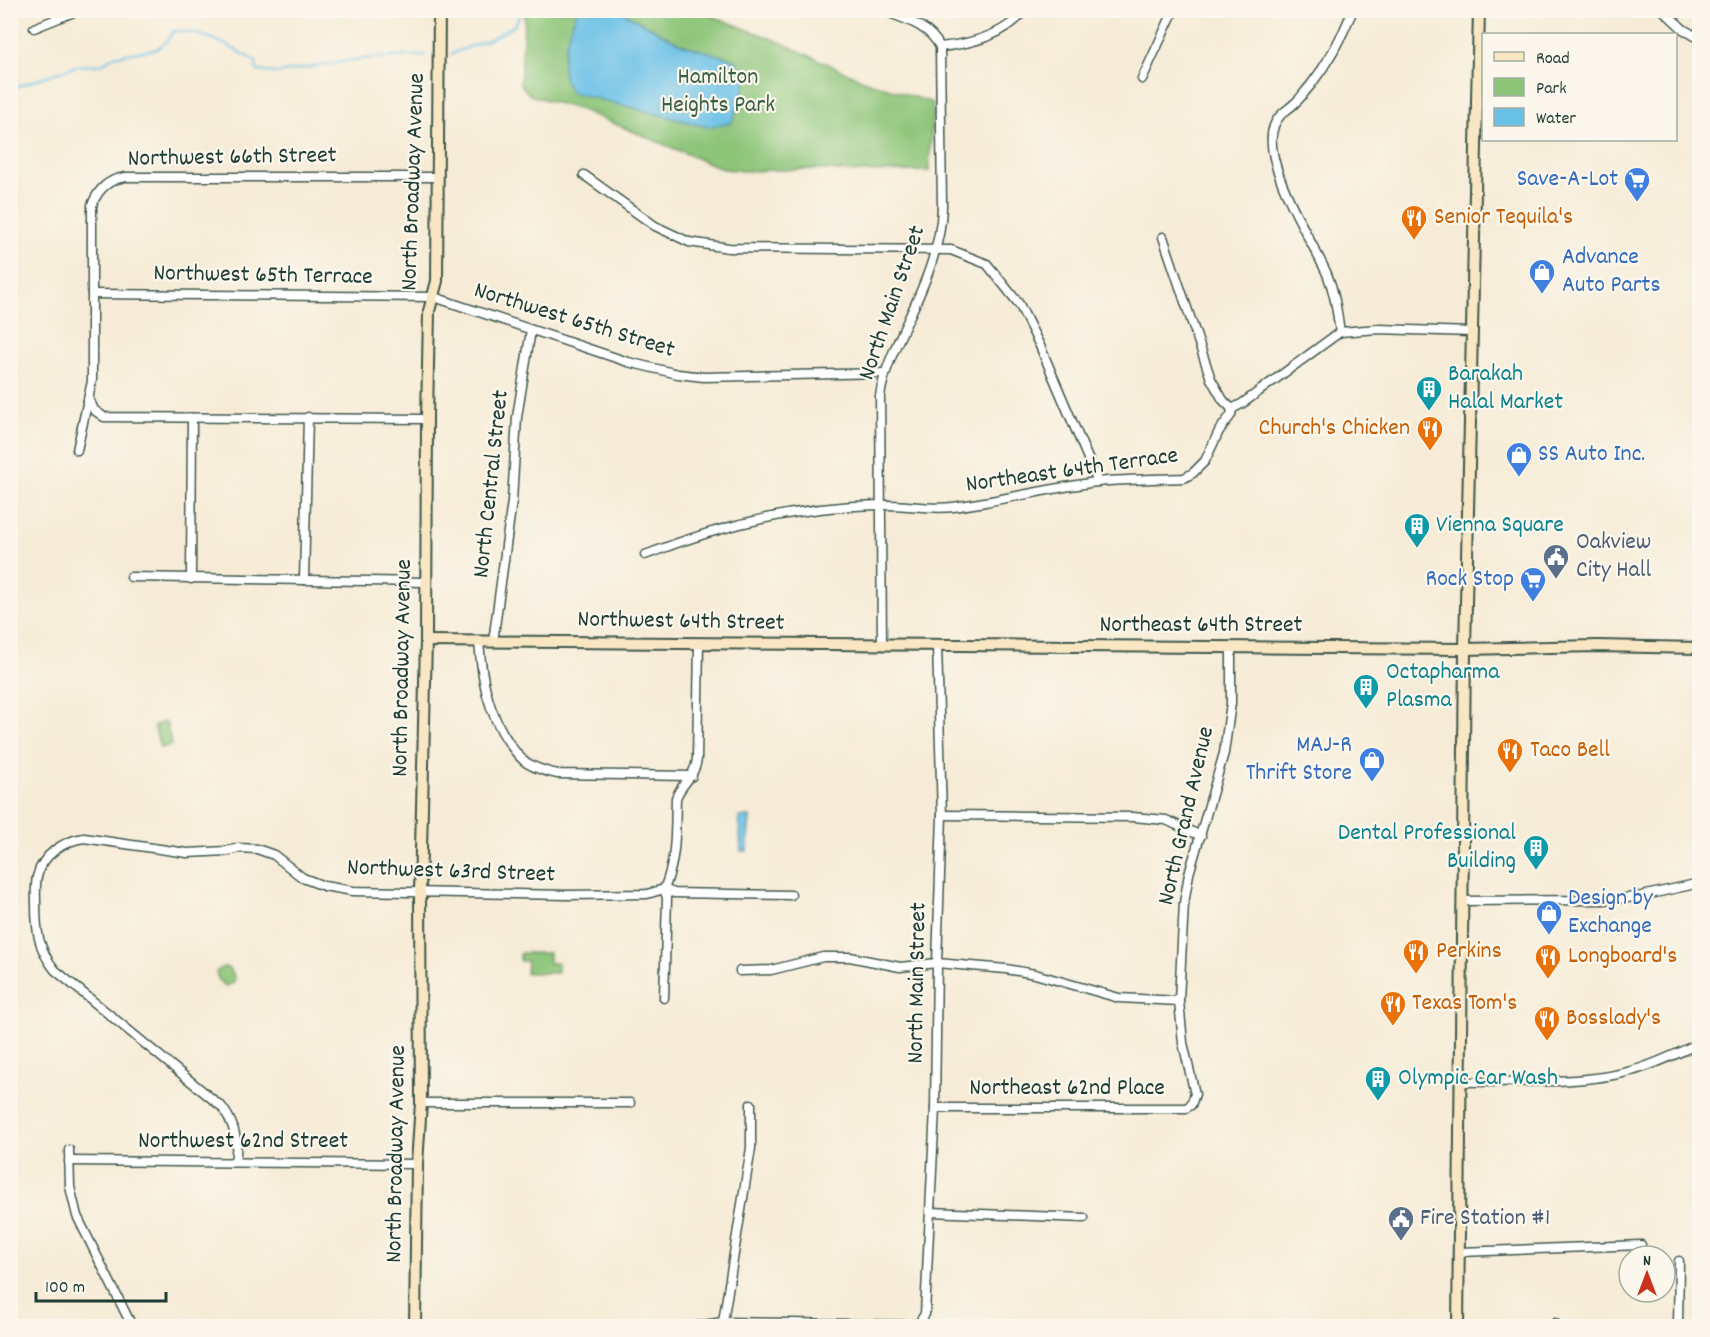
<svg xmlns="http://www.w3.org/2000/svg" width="1710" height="1337" viewBox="0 0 1710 1337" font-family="Dekko,sans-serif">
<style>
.green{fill:#8dc579;stroke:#568156;stroke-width:1.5}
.water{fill:#6ac1e7;stroke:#447f8e;stroke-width:1.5}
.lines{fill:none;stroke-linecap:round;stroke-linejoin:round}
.stream{stroke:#6ac1e7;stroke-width:2}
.street-casing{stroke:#3f574c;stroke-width:11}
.secondary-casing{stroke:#3f574c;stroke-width:14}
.street{stroke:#fff;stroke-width:8}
.secondary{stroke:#f9e7c3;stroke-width:10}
.labels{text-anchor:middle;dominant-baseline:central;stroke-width:4.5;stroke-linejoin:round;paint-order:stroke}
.park-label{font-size:24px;fill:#3a5f45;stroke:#fbf7ec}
.street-label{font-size:24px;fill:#1f3d34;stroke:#fbf7ec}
.shop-label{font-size:24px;fill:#366cbe;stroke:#fbf7ec;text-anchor:end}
.food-label{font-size:24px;fill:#c56008;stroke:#fbf7ec;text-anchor:start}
.culture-label{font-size:24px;fill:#0d838f;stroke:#fbf7ec;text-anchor:start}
.service-label{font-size:24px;fill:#4e5e75;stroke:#fbf7ec;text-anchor:start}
</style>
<rect width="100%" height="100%" fill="#fbf7ec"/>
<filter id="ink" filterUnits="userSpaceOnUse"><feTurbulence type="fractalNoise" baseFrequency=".0167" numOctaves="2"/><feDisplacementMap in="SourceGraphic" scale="12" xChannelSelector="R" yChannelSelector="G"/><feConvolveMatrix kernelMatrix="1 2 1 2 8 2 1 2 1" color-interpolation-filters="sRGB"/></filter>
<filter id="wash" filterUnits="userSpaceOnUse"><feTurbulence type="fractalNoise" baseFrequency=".008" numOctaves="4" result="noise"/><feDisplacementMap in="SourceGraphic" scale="24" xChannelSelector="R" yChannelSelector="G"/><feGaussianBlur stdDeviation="1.35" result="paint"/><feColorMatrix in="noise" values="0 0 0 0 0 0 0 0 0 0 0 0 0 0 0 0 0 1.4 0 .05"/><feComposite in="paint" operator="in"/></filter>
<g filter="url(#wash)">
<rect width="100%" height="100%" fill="#f6ebd6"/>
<!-- green -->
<g class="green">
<polygon points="525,11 699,11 775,40 863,80 933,103 929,171 853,172 812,169 745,171 723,169 584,111 530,95 520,84"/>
<polygon points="166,722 172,745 160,748 154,725"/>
<polygon points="520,953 549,953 549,963 558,963 558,973 526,973 527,961 520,961"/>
<path d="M223 967C231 967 236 976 234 983L226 986C220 983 217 978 216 972Z"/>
</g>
<!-- water -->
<g class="water">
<path d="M619 10 681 44 735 60 747 76 741 100 731 123 707 127 571 92C554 71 568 33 577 11Z"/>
<polygon points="739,817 750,817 747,851 741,851"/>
</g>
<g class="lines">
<!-- stream -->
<g class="stream">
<polyline points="451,54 490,39 514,26 522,10"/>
<path d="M10 89 76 66 102 64 114 56 157 49 168 40 173 31C201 30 233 47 256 62L257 71 277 73 359 59 425 55"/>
</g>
</g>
</g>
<g filter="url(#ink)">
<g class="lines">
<!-- street casing -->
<g class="street-casing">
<g id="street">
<path d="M881 10C904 19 928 24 940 47L942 207C941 247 924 286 907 322 896 346 884 370 880 396L882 645"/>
<polyline points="1663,10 1683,29 1700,39"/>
<polyline points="34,28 79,10"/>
<path d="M940 47C971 44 1005 36 1025 10"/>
<polyline points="1142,79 1174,10"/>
<polyline points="584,175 655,226 689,242 729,248 951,250 987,264 1019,304 1040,346 1098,482"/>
<polyline points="1163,237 1211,379 1223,400 1232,409"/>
<polyline points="92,294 434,297 628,362 678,374 704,377 885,373"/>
<path d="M1340 332C1337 312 1335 293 1327 274 1312 240 1260 162 1274 126 1278 114 1287 111 1295 103 1301 98 1305 91 1310 86 1328 63 1342 37 1353 10"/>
<polyline points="89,399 94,410 104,417 427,419"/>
<polyline points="1232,409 1243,403 1340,332 1378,329 1472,332"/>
<path d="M77 450 92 381V205C98 189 109 179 126 177H437"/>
<path d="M645 555C721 525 798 506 880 505 905 504 929 510 953 507 1001 501 1049 488 1097 482 1125 479 1155 479 1184 478L1193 473 1205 461 1219 431 1231 415 1232 409"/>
<polyline points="131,577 426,582"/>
<polyline points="191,579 192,418"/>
<polyline points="304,580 308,417"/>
<path d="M479 642C482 679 487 711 509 743 514 750 519 758 527 763 537 769 547 772 558 774L692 776"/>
<polyline points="493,642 512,501 517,417 531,330"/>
<polyline points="942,815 1133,817 1166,820 1201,836"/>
<polyline points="1462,901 1604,900 1637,897 1700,883"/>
<polyline points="740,971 771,970 823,957 850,957 900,967 937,963 1006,969 1035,974 1119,998 1179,1001"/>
<path d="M664 998 667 898 664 889C677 859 675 830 676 798 682 782 695 777 697 759L699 643"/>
<path d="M1460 1082C1512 1081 1581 1085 1631 1071 1655 1065 1677 1053 1700 1043"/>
<polyline points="421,1103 630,1103"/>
<polyline points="935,1108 1186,1108 1191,1105 1195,1094 1183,1043 1179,1001 1184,903 1189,874 1224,753 1231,703 1231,648"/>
<polyline points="69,1150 70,1187 77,1216 132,1326"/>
<polyline points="69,1161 417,1164"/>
<path d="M235 1161C239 1141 234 1123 222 1107L55 970C38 949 36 930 36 905 36 896 35 886 37 877 42 855 63 841 84 838L187 853 227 851 239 848 257 849 274 855 303 878 324 886 353 891 568 895 647 894 664 889 674 893 791 895"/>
<polyline points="930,1212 1084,1218"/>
<polyline points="1460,1252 1641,1245"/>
<polyline points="723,1322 751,1148 751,1104"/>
<polyline points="697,1326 723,1322 913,1325 919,1323 925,1314 935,1108 937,963 942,815 937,645"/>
<polyline points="1555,1326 1555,1323"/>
<polyline points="1678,1326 1679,1261"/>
</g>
</g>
<!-- secondary casing -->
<g class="secondary-casing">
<g id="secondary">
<polyline points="426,641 1465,649 1596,646 1700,648"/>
<polyline points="415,1326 417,1164 421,1103 420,891 426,641 427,419 429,311 437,281 439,10"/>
<polyline points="1458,1326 1465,649 1479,10"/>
</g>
</g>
<!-- street -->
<use href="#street" class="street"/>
<!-- secondary -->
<use href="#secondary" class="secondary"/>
</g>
</g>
<!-- icons -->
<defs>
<g id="supermarket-pin" transform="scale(1.35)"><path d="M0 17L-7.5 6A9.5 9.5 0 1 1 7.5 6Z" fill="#3f7fe0" stroke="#fbf7ec"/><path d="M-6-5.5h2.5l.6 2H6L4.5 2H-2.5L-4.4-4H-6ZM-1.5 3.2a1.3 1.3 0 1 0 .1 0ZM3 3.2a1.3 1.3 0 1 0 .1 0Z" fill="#fff"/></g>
<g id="restaurant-pin" transform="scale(1.35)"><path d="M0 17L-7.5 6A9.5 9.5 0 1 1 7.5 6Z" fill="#e8710a" stroke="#fbf7ec"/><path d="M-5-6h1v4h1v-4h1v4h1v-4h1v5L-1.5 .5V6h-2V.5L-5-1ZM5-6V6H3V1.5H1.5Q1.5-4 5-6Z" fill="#fff"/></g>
<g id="shop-pin" transform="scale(1.35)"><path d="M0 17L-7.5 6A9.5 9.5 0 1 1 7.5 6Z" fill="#3f7fe0" stroke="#fbf7ec"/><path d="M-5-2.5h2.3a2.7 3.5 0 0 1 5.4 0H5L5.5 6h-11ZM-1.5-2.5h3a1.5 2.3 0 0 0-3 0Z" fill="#fff"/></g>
<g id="building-pin" transform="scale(1.35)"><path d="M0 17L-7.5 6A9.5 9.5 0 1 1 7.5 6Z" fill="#0f9aa8" stroke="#fbf7ec"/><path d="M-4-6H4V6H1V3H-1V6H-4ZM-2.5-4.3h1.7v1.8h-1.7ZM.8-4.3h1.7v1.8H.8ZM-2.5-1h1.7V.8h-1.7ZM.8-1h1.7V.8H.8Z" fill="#fff"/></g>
<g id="civic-pin" transform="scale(1.35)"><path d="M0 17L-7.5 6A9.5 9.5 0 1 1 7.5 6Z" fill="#5c6f8a" stroke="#fbf7ec"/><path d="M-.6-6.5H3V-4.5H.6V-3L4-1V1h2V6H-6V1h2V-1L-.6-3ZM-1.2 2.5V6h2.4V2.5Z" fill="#fff"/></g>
</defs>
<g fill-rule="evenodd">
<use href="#supermarket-pin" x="1637" y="180"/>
<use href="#restaurant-pin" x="1414" y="218"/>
<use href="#shop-pin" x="1542" y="272"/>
<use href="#building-pin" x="1429" y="389"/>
<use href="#restaurant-pin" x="1430" y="429"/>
<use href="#shop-pin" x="1519" y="455"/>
<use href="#building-pin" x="1417" y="526"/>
<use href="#civic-pin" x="1556" y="557"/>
<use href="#supermarket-pin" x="1533" y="580"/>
<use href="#building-pin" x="1366" y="687"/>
<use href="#restaurant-pin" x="1510" y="751"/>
<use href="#shop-pin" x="1372" y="760"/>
<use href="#building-pin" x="1536" y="848"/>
<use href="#shop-pin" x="1549" y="913"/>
<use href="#restaurant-pin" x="1416" y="952"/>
<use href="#restaurant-pin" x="1548" y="957"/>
<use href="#restaurant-pin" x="1393" y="1004"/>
<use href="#restaurant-pin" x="1547" y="1019"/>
<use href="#building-pin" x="1378" y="1079"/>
<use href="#civic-pin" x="1401" y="1219"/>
</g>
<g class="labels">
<!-- park labels -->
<g class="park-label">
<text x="718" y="78">Hamilton<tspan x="718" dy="28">Heights Park</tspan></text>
</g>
<!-- street labels -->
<g class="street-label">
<text transform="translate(232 158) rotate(-1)">Northwest 66th Street</text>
<text transform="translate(414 182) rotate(-88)">North Broadway Avenue</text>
<text transform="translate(263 276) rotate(1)">Northwest 65th Terrace</text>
<text transform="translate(893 303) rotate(-71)">North Main Street</text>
<text transform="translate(574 321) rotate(17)">Northwest 65th Street</text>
<text transform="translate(1072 471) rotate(-8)">Northeast 64th Terrace</text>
<text transform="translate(492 484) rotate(-84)">North Central Street</text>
<text transform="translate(681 622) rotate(1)">Northwest 64th Street</text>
<text x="1201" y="626">Northeast 64th Street</text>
<text transform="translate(403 668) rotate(-89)">North Broadway Avenue</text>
<text transform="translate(1187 816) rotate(-77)">North Grand Avenue</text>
<text transform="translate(451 872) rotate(2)">Northwest 63rd Street</text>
<text transform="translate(918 983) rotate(-89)">North Main Street</text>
<text x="1067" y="1089">Northeast 62nd Place</text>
<text x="243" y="1142">Northwest 62nd Street</text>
<text transform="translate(397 1154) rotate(-89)">North Broadway Avenue</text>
</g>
<!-- shop labels -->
<g class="shop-label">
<text x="1618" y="180">Save-A-Lot</text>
<text x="1562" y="258" text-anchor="start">Advance<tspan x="1562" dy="28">Auto Parts</tspan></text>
<text x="1538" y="455" text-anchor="start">SS Auto Inc.</text>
<text x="1514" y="580">Rock Stop</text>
<text x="1352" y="746">MAJ-R<tspan x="1352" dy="28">Thrift Store</tspan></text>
<text x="1568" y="899" text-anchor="start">Design by<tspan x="1568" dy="28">Exchange</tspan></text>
</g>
<!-- food labels -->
<g class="food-label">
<text x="1434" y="218">Senior Tequila's</text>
<text x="1410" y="429" text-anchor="end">Church's Chicken</text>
<text x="1530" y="751">Taco Bell</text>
<text x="1436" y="952">Perkins</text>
<text x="1568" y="957">Longboard's</text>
<text x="1412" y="1004">Texas Tom's</text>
<text x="1566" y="1019">Bosslady's</text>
</g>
<!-- culture labels -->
<g class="culture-label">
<text x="1448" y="375">Barakah<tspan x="1448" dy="28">Halal Market</tspan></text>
<text x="1436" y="526">Vienna Square</text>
<text x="1386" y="673">Octapharma<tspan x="1386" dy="28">Plasma</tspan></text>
<text x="1516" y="834" text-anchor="end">Dental Professional<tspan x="1516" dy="28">Building</tspan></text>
<text x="1398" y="1079">Olympic Car Wash</text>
</g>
<!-- service labels -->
<g class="service-label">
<text x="1576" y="543">Oakview<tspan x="1576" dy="28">City Hall</tspan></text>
<text x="1420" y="1219">Fire Station #1</text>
</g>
</g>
<!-- margin -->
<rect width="1710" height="1337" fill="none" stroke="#fbf7ec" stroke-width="36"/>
<!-- legend -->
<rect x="1482" y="33" width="195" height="108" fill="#fbf7ec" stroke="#a3ada2" stroke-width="1.5"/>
<rect x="1494" y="52" width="30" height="9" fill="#f9e7c3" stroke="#a3ada2" stroke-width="1.5"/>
<text x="1536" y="63" font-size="18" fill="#1f3d34">Road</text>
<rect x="1494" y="78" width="30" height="18" fill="#8dc579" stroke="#a3ada2" stroke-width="1.5"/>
<text x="1536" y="93" font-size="18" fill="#1f3d34">Park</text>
<rect x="1494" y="108" width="30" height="18" fill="#6ac1e7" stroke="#a3ada2" stroke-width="1.5"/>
<text x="1536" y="123" font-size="18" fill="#1f3d34">Water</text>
<!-- north arrow -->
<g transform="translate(1647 1274)"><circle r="28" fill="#fbf7ec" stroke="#a3ada2" stroke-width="1.5"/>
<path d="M0-4.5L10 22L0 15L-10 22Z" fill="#c8321e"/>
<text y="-9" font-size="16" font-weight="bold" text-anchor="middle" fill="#1f3d34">N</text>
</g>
<!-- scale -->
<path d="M36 1292v9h130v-9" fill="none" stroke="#1f3d34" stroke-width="3"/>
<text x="45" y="1292" font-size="18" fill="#1f3d34" stroke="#fbf7ec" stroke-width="4.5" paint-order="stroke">100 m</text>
</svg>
